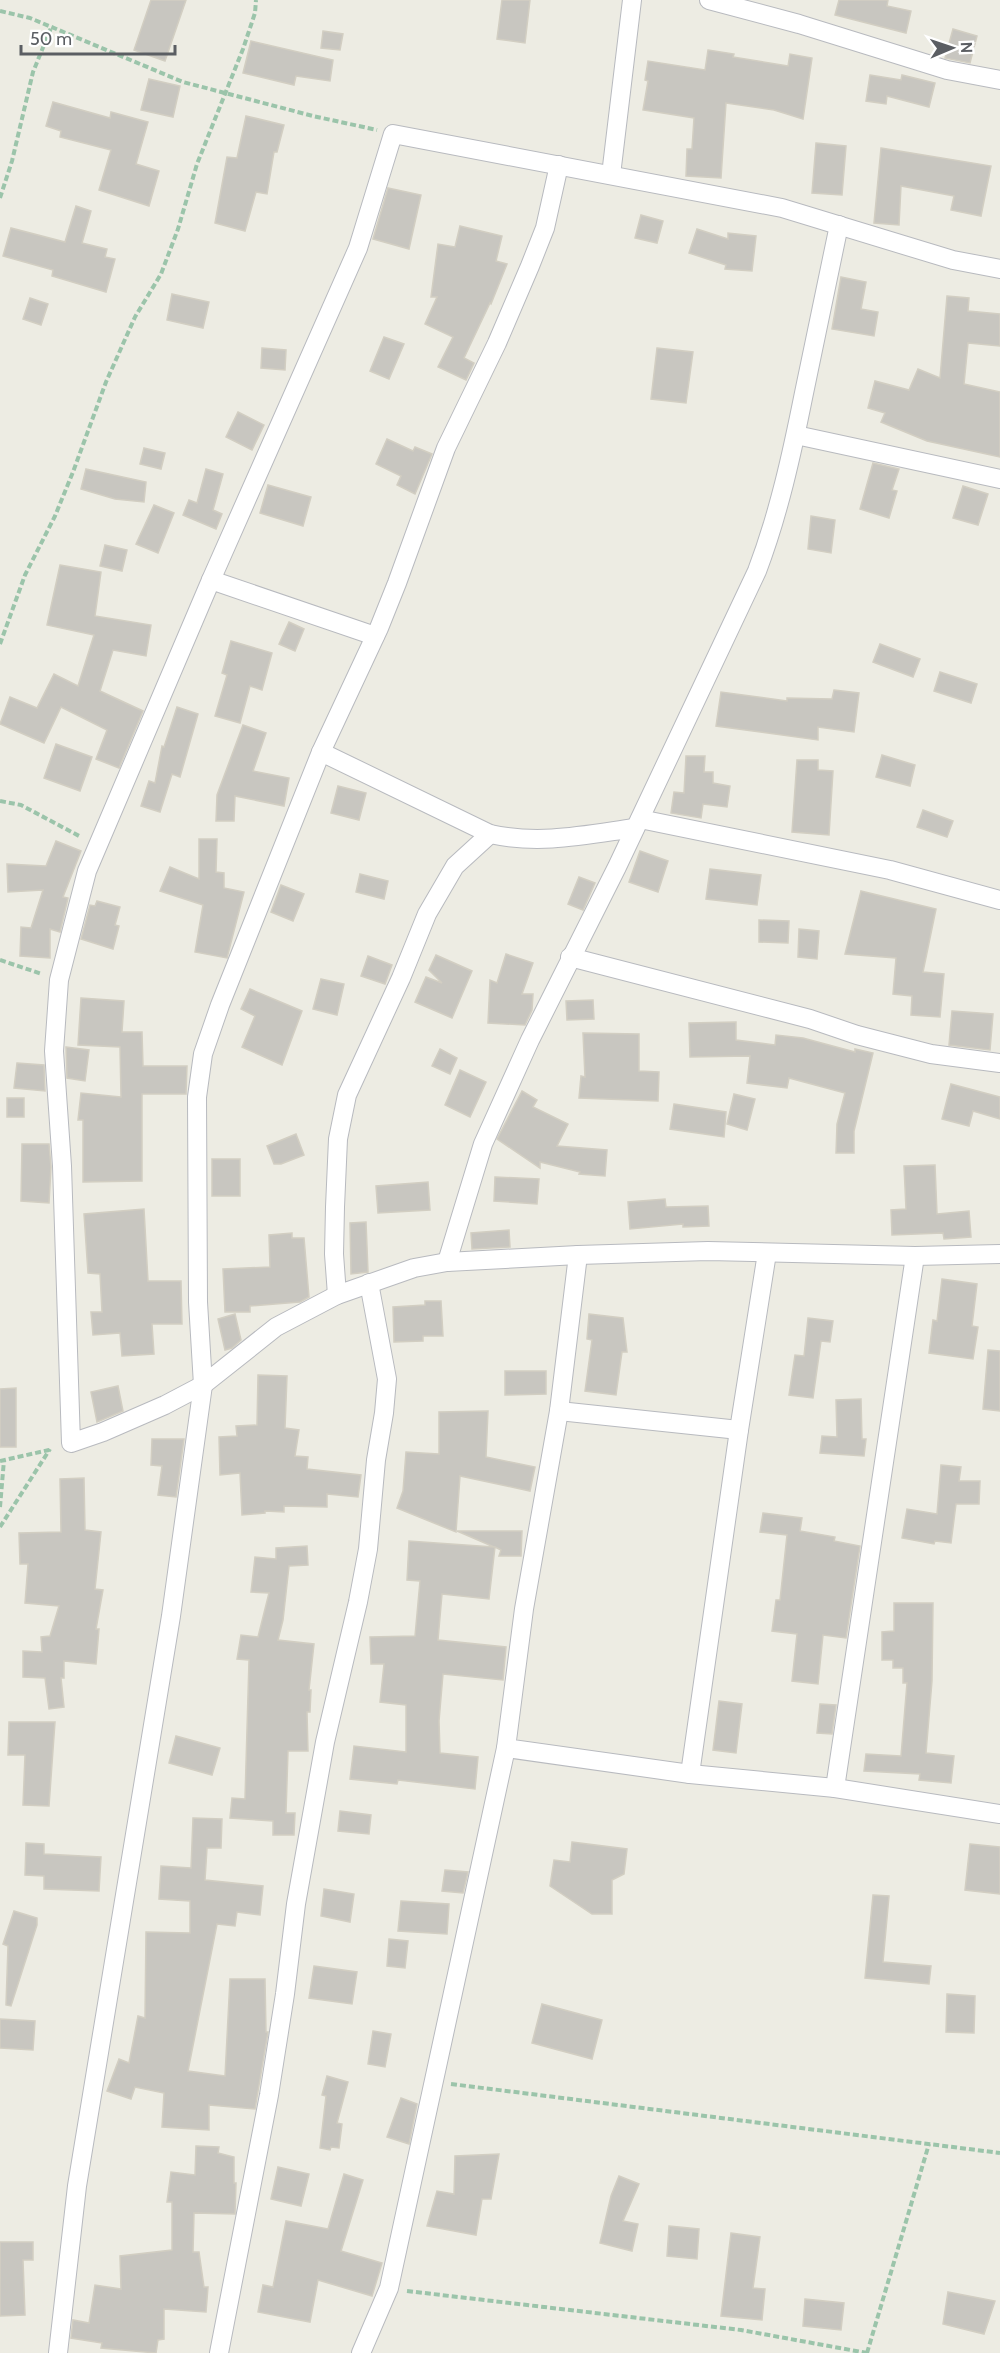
<svg xmlns="http://www.w3.org/2000/svg" width="1000" height="2353" viewBox="0 0 1000 2353" font-family="Cabin,sans-serif">
<style>
.building{fill:#c8c6c0;stroke:#d2cec2;stroke-width:1.5}
.lines{fill:none;stroke-linecap:round;stroke-linejoin:round}
.street-casing{stroke:#b8babf;stroke-width:20}
.path{stroke:#9bc4aa;stroke-width:4;stroke-dasharray:6 3;stroke-linecap:butt}
.street{stroke:#fff;stroke-width:18}
</style>
<rect width="100%" height="100%" fill="#edece3"/>
<!-- building -->
<g class="building">
<polygon points="151,0 186,0 165,61 134,50"/>
<polygon points="502,0 530,0 525,43 497,39"/>
<polygon points="839,0 888,0 887,6 911,11 906,33 835,15"/>
<polygon points="953,29 977,36 970,63 945,58"/>
<polygon points="323,31 343,34 340,50 321,48"/>
<polygon points="251,41 333,60 330,81 296,76 294,85 243,73"/>
<polygon points="708,50 734,54 733,57 788,66 790,54 812,58 803,119 774,110 726,103 721,178 686,176 687,149 692,149 694,118 643,110 648,81 645,80 648,61 705,70"/>
<polygon points="870,75 901,80 902,75 935,83 929,107 887,96 886,104 866,101"/>
<polygon points="149,79 180,86 173,117 141,110"/>
<polygon points="53,102 110,118 111,112 148,122 136,164 159,171 149,206 99,190 111,150 60,137 61,131 46,126"/>
<polygon points="246,116 284,125 277,152 274,152 267,194 256,192 245,231 215,223 227,157 237,158"/>
<polygon points="816,143 846,146 842,195 812,193"/>
<polygon points="881,148 991,166 981,216 951,210 954,196 901,186 899,225 874,223"/>
<polygon points="388,188 421,195 409,249 373,239"/>
<polygon points="76,206 91,211 82,243 107,249 105,257 115,259 106,292 52,276 53,270 3,256 11,228 65,242"/>
<polygon points="641,215 663,221 657,243 635,238"/>
<polygon points="460,226 502,236 496,261 507,264 491,304 490,303 464,358 474,363 466,380 438,367 453,337 425,324 437,297 431,297 438,244 455,247"/>
<polygon points="697,229 728,239 728,233 756,236 752,271 725,269 726,265 689,253"/>
<polygon points="841,277 866,282 861,309 878,312 874,336 832,329"/>
<polygon points="172,294 209,302 203,328 167,320"/>
<polygon points="947,296 969,298 968,311 1000,314 1000,346 968,343 964,384 1000,392 1000,457 927,441 881,422 885,413 868,408 875,381 909,390 918,369 940,378"/>
<polygon points="30,298 48,304 41,325 23,319"/>
<polygon points="384,337 404,344 389,379 370,371"/>
<polygon points="262,348 286,350 285,370 261,368"/>
<polygon points="657,348 693,352 686,403 651,399"/>
<polygon points="238,412 264,425 252,450 226,437"/>
<polygon points="387,439 413,451 415,447 432,454 415,494 397,485 401,476 376,464"/>
<polygon points="144,448 165,453 161,469 140,464"/>
<polygon points="873,463 899,469 892,490 897,491 889,518 860,509"/>
<polygon points="86,469 146,482 144,502 115,499 81,489"/>
<polygon points="206,469 223,474 213,510 222,514 216,529 183,515 189,500 197,503"/>
<polygon points="268,485 311,497 303,526 260,513"/>
<polygon points="963,486 988,494 978,525 953,518"/>
<polygon points="154,505 174,513 158,553 136,544"/>
<polygon points="811,516 835,520 831,553 808,549"/>
<polygon points="105,545 127,550 122,571 100,566"/>
<polygon points="60,565 101,572 95,616 151,625 146,656 113,650 100,691 143,711 119,768 96,759 107,730 61,707 44,743 0,724 10,697 37,708 54,674 78,686 94,635 47,625"/>
<polygon points="289,622 304,629 295,651 279,644"/>
<polygon points="231,641 272,653 262,690 250,686 240,723 215,716 227,675 222,673"/>
<polygon points="880,644 920,659 913,677 873,662"/>
<polygon points="940,672 977,684 971,703 934,691"/>
<polygon points="834,690 859,693 854,732 818,727 818,740 716,726 721,692 787,701 787,698 832,699"/>
<polygon points="177,707 198,714 180,777 172,774 160,812 141,806 149,781 155,783 162,746 164,747"/>
<polygon points="243,725 266,733 253,771 289,778 284,806 235,796 234,821 216,821 217,795"/>
<polygon points="56,744 92,757 80,791 44,778"/>
<polygon points="882,755 915,765 910,786 876,777"/>
<polygon points="686,756 705,756 704,772 713,772 713,783 730,786 727,807 703,804 701,818 671,813 674,792 684,793"/>
<polygon points="797,760 818,760 818,770 833,771 829,835 792,832"/>
<polygon points="338,786 366,793 359,820 331,813"/>
<polygon points="923,810 953,821 947,837 917,827"/>
<polygon points="199,839 217,839 216,872 224,873 224,888 244,892 227,958 195,952 203,905 160,891 170,867 199,879"/>
<polygon points="56,841 81,851 63,897 68,898 60,932 50,929 50,958 20,956 21,927 31,928 43,890 8,892 7,864 46,866"/>
<polygon points="640,851 668,861 658,892 629,882"/>
<polygon points="710,869 761,875 757,905 706,899"/>
<polygon points="360,874 388,881 384,899 356,892"/>
<polygon points="579,877 595,883 583,910 568,904"/>
<polygon points="281,885 304,894 293,921 271,912"/>
<polygon points="861,891 936,909 923,972 944,974 940,1017 911,1015 912,996 893,994 896,958 845,954"/>
<polygon points="97,901 120,907 115,925 119,926 113,949 81,939 90,905 95,906"/>
<polygon points="759,920 789,921 788,943 759,942"/>
<polygon points="799,929 819,931 817,959 798,957"/>
<polygon points="506,954 533,963 522,994 533,994 532,1010 525,1025 488,1023 490,980 497,983"/>
<polygon points="436,955 472,971 452,1018 415,1002 426,977 442,983 429,970"/>
<polygon points="368,956 392,965 385,984 361,976"/>
<polygon points="321,979 344,984 337,1015 313,1009"/>
<polygon points="250,989 302,1011 282,1065 242,1047 255,1016 241,1009"/>
<polygon points="81,998 124,1001 122,1032 142,1032 143,1066 187,1066 186,1094 142,1094 142,1181 83,1182 83,1120 78,1120 81,1093 121,1097 120,1047 78,1045"/>
<polygon points="593,1000 594,1019 567,1020 566,1001"/>
<polygon points="952,1011 993,1014 990,1050 949,1045"/>
<polygon points="736,1022 736,1040 775,1045 776,1035 803,1038 855,1052 855,1049 873,1053 854,1131 854,1153 836,1153 837,1124 845,1093 789,1078 787,1088 747,1083 750,1056 690,1057 689,1023"/>
<polygon points="583,1033 639,1034 639,1071 659,1072 658,1101 579,1098 581,1076 585,1077"/>
<polygon points="66,1047 89,1050 85,1081 67,1078"/>
<polygon points="440,1049 457,1058 450,1074 432,1066"/>
<polygon points="17,1063 44,1065 45,1091 14,1088"/>
<polygon points="460,1070 486,1082 470,1117 445,1105"/>
<polygon points="951,1084 1000,1097 1000,1119 973,1111 969,1126 942,1119"/>
<polygon points="522,1091 537,1100 533,1107 568,1124 557,1146 607,1150 605,1176 579,1174 580,1172 540,1162 540,1168 497,1139"/>
<polygon points="734,1094 755,1099 747,1130 727,1124"/>
<rect x="7" y="1098" width="17" height="19"/>
<polygon points="674,1104 726,1112 724,1137 670,1129"/>
<polygon points="296,1134 304,1155 281,1164 274,1164 267,1146"/>
<polygon points="22,1144 49,1144 51,1167 49,1203 21,1201"/>
<rect x="212" y="1159" width="28" height="37"/>
<polygon points="935,1165 937,1214 969,1211 971,1237 944,1239 943,1233 892,1235 891,1210 906,1209 904,1166"/>
<polygon points="495,1177 539,1179 537,1204 494,1201"/>
<polygon points="428,1182 430,1210 378,1213 376,1186"/>
<polygon points="665,1199 666,1207 708,1206 709,1226 683,1227 683,1224 630,1229 628,1202"/>
<polygon points="144,1209 148,1281 181,1281 182,1324 152,1324 154,1354 122,1356 120,1333 93,1335 91,1312 102,1312 100,1274 88,1273 84,1214"/>
<polygon points="366,1222 368,1272 351,1274 350,1223"/>
<polygon points="509,1230 510,1247 472,1249 471,1233"/>
<polygon points="292,1233 292,1238 304,1238 309,1297 300,1302 250,1306 250,1312 225,1312 223,1269 270,1267 269,1235"/>
<polygon points="942,1279 977,1284 972,1326 978,1327 973,1359 929,1353 933,1320 937,1321"/>
<polygon points="425,1301 441,1301 443,1336 423,1336 423,1341 394,1342 393,1307 425,1305"/>
<polygon points="235,1314 241,1340 232,1348 225,1350 218,1319"/>
<polygon points="589,1314 623,1318 627,1352 622,1352 616,1395 585,1391 592,1340 587,1339"/>
<polygon points="808,1318 833,1321 830,1342 821,1341 813,1398 789,1395 795,1355 804,1356"/>
<polygon points="988,1350 1000,1351 1000,1411 983,1409"/>
<polygon points="505,1371 546,1371 546,1394 505,1395"/>
<polygon points="258,1375 287,1376 285,1428 299,1430 295,1456 308,1457 307,1469 361,1475 358,1497 327,1494 327,1507 284,1506 284,1512 265,1511 265,1513 242,1515 240,1473 220,1475 219,1437 237,1436 236,1426 257,1425"/>
<polygon points="118,1386 123,1411 97,1422 91,1392"/>
<polygon points="16,1388 16,1447 0,1447 0,1389"/>
<polygon points="861,1399 862,1439 866,1439 864,1456 820,1453 822,1436 837,1437 836,1400"/>
<polygon points="488,1411 486,1457 535,1467 530,1491 460,1476 456,1532 397,1508 403,1491 406,1452 439,1454 439,1412"/>
<polygon points="152,1439 184,1439 176,1497 158,1495 162,1466 151,1465"/>
<polygon points="941,1465 961,1467 959,1481 980,1481 979,1504 956,1504 951,1543 935,1541 934,1544 902,1538 907,1509 937,1514"/>
<polygon points="84,1478 85,1530 101,1532 95,1589 103,1590 96,1629 99,1629 96,1664 64,1661 64,1678 61,1678 64,1707 49,1709 45,1678 23,1677 23,1651 42,1652 41,1637 50,1636 59,1606 25,1603 28,1564 20,1564 19,1533 61,1532 60,1479"/>
<polygon points="763,1513 802,1518 800,1531 835,1537 834,1541 860,1546 846,1638 823,1635 818,1684 792,1681 797,1634 772,1631 776,1600 780,1600 787,1535 760,1532"/>
<polygon points="457,1531 522,1531 521,1556 499,1556 501,1550 495,1547 489,1599 442,1594 438,1640 506,1647 503,1680 443,1674 439,1721 440,1753 478,1757 475,1789 398,1780 397,1784 350,1779 354,1746 406,1752 406,1705 380,1702 384,1664 371,1664 370,1637 415,1636 420,1581 407,1580 409,1541 494,1547"/>
<polygon points="307,1546 308,1565 289,1566 283,1620 278,1640 314,1644 309,1690 311,1690 310,1712 307,1712 308,1751 288,1751 286,1813 295,1813 294,1835 273,1835 273,1821 230,1818 232,1798 245,1799 249,1660 237,1659 241,1635 258,1637 269,1593 251,1592 255,1557 276,1559 276,1548"/>
<polygon points="894,1603 933,1603 932,1681 926,1753 954,1756 951,1783 919,1780 920,1774 864,1771 866,1754 901,1756 907,1683 903,1683 903,1668 893,1668 893,1660 882,1660 882,1632 894,1631"/>
<polygon points="719,1701 742,1704 736,1753 713,1750"/>
<polygon points="820,1704 836,1705 832,1734 817,1733"/>
<polygon points="9,1722 55,1722 49,1806 23,1805 25,1755 8,1755"/>
<polygon points="176,1736 220,1748 212,1775 169,1763"/>
<polygon points="340,1811 371,1815 369,1834 338,1831"/>
<polygon points="193,1818 222,1819 221,1848 207,1848 205,1880 263,1886 260,1915 237,1912 235,1926 217,1924 188,2071 225,2076 230,1979 265,1979 266,2032 268,2032 255,2109 209,2105 209,2130 162,2127 164,2093 135,2087 131,2099 107,2091 119,2059 129,2063 138,2016 145,2018 146,1932 190,1933 190,1901 159,1899 161,1866 191,1868"/>
<polygon points="572,1842 627,1849 624,1874 612,1880 612,1914 592,1914 550,1886 554,1860 570,1862"/>
<polygon points="26,1843 44,1844 44,1854 101,1857 99,1891 44,1889 44,1876 25,1875"/>
<polygon points="970,1844 1000,1847 1000,1894 965,1890"/>
<polygon points="445,1870 468,1872 463,1893 442,1891"/>
<polygon points="324,1889 354,1894 350,1922 321,1916"/>
<polygon points="873,1895 889,1896 883,1962 931,1966 929,1984 865,1978"/>
<polygon points="401,1901 449,1904 447,1934 398,1931"/>
<polygon points="14,1911 37,1918 37,1925 11,2006 6,2005 8,1946 3,1944"/>
<polygon points="389,1939 408,1941 405,1968 387,1966"/>
<polygon points="314,1966 357,1972 352,2004 309,1998"/>
<polygon points="947,1994 975,1996 974,2033 946,2032"/>
<polygon points="542,2004 602,2020 592,2059 532,2043"/>
<polygon points="0,2019 35,2021 33,2050 0,2048"/>
<polygon points="373,2031 391,2034 385,2067 368,2064"/>
<polygon points="327,2076 348,2082 337,2123 342,2124 339,2148 331,2147 330,2150 320,2148 326,2096 322,2095"/>
<polygon points="401,2098 417,2104 409,2144 387,2137"/>
<polygon points="196,2146 219,2147 218,2153 234,2157 234,2183 236,2183 235,2214 194,2213 193,2252 199,2252 204,2287 208,2287 206,2312 164,2309 164,2339 158,2340 156,2353 101,2348 102,2343 71,2338 73,2320 89,2323 95,2285 121,2289 120,2256 172,2250 172,2202 167,2202 171,2172 195,2175"/>
<polygon points="499,2154 491,2199 482,2199 476,2235 427,2226 437,2191 454,2194 455,2156"/>
<polygon points="278,2167 309,2174 301,2206 271,2199"/>
<polygon points="344,2174 363,2180 341,2251 382,2263 372,2296 318,2280 310,2322 258,2312 263,2285 273,2287 286,2221 328,2229"/>
<polygon points="619,2176 639,2184 623,2221 638,2224 632,2251 600,2243 611,2196"/>
<polygon points="669,2226 699,2229 697,2259 667,2256"/>
<polygon points="731,2233 760,2237 753,2288 765,2289 762,2320 721,2316"/>
<polygon points="0,2242 33,2242 33,2260 23,2260 25,2315 0,2316"/>
<polygon points="948,2292 995,2301 984,2334 943,2324"/>
<polygon points="805,2299 844,2303 841,2330 803,2326"/>
</g>
<g class="lines">
<!-- street casing -->
<g class="street-casing">
<g id="street">
<polyline points="709,0 799,24 947,70 1000,80"/>
<polyline points="611,175 632,0"/>
<polyline points="796,435 1000,479"/>
<polyline points="211,580 358,248 393,134 782,208 953,260 1000,269"/>
<polyline points="375,636 211,580 87,871 59,980 54,1051 62,1166 71,1443 103,1432 165,1405 203,1385 276,1327 337,1295 414,1268 447,1262 578,1255 708,1251 915,1256 1000,1254"/>
<path d="M321 752 490 834C540 845 585 835 635 828"/>
<polyline points="640,819 890,870 1000,900"/>
<polyline points="570,957 810,1019 857,1035 931,1054 1000,1063"/>
<polyline points="578,1255 559,1411 524,1609 506,1748 690,1774 835,1788 1000,1814"/>
<path d="M447 1262 483 1144 530 1040 617 867 757 571C779 513 792 453 804 393 816 337 827 281 839 225"/>
<polyline points="337,1295 334,1254 335,1207 338,1139 347,1095 401,978 427,914 455,866 490,834"/>
<polyline points="559,1411 739,1430"/>
<polyline points="690,1774 739,1430 767,1253"/>
<polyline points="835,1788 915,1256"/>
<polyline points="58,2353 77,2186 171,1616 203,1385 198,1302 197,1097 203,1054 220,1005 321,752 379,628 397,583 446,448 497,343 530,266 545,228 559,165"/>
<polyline points="219,2353 269,2095 285,1994 296,1904 325,1742 358,1602 368,1549 376,1460 384,1413 387,1379 369,1283"/>
<polyline points="361,2353 389,2288 506,1748"/>
</g>
</g>
<!-- path -->
<g class="path">
<polyline points="0,11 30,18 183,82 313,116 377,130"/>
<polyline points="0,198 12,161 33,72 51,28"/>
<polyline points="0,644 25,575 55,516 73,472 106,382 135,317 161,274 178,229 197,164 243,49 255,13 256,0"/>
<polyline points="0,801 21,805 81,837"/>
<polyline points="0,960 42,974"/>
<polyline points="0,1461 49,1450"/>
<polyline points="0,1507 4,1460"/>
<polyline points="0,1527 50,1449"/>
<polyline points="451,2084 1000,2153"/>
<polyline points="407,2291 741,2330 867,2353"/>
<polyline points="867,2353 929,2144"/>
</g>
<!-- street -->
<use href="#street" class="street"/>
</g>
<!-- north arrow -->
<g transform="translate(952 48) rotate(88)" stroke="#ffffff" stroke-width="4.5" paint-order="stroke">
<path d="M0-4.5L10 22L0 15L-10 22Z" fill="#5b5e63"/>
<text y="-9" font-size="16" font-weight="bold" text-anchor="middle" fill="#5b5e63">N</text>
</g>
<!-- scale -->
<path d="M21 45v9h154v-9" fill="none" stroke="#5b5e63" stroke-width="3"/>
<text x="30" y="45" font-size="18" fill="#5b5e63" stroke="#ffffff" stroke-width="4.5" paint-order="stroke">50 m</text>
</svg>
